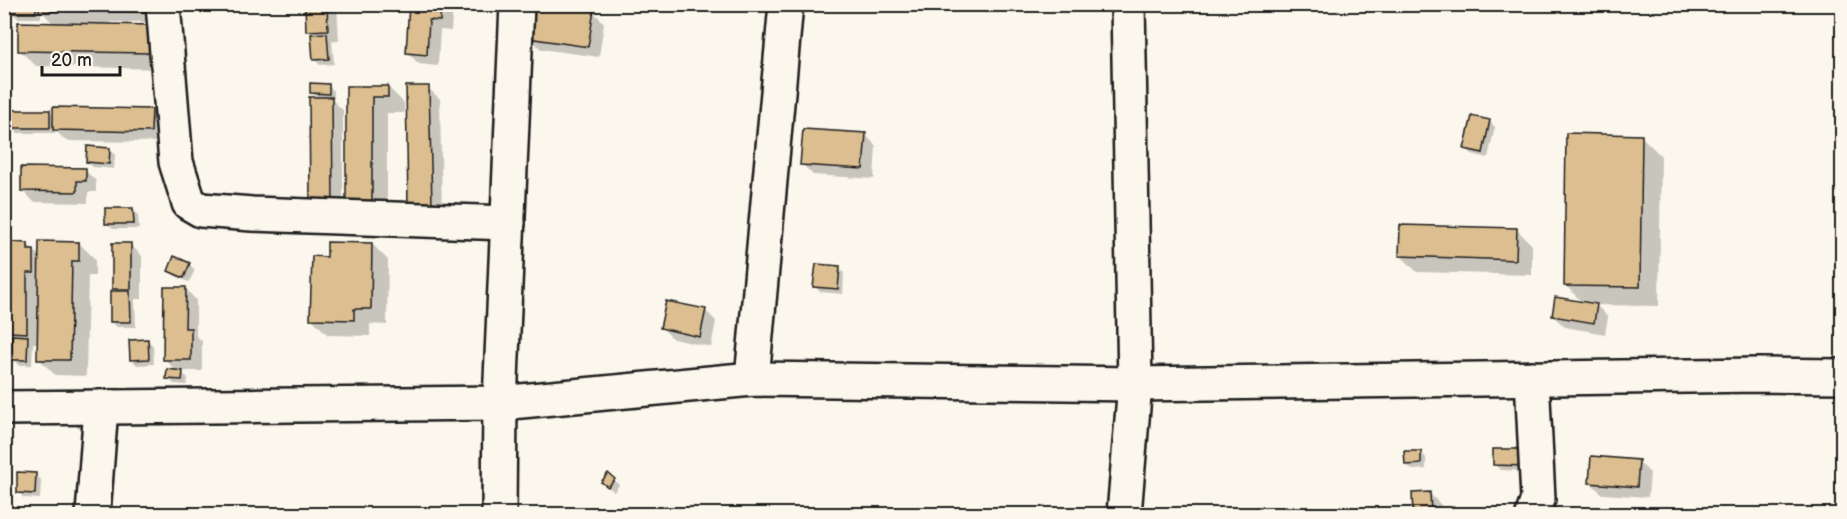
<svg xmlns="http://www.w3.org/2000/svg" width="1847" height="519" viewBox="0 0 1847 519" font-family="'Balsamiq Sans',sans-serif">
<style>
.shadow{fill:#0003;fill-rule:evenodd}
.building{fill:#dcbe90;stroke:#1c1c1c;stroke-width:1.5}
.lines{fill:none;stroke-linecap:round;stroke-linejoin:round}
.minor-casing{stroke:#1c1c1c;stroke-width:38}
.minor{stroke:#fbf7ec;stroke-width:33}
</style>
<rect width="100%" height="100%" fill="#fbf7ec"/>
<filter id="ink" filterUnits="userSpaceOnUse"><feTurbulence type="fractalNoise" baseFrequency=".0167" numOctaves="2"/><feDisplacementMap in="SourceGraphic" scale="12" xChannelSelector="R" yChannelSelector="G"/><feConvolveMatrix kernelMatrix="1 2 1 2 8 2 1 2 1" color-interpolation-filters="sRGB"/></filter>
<g filter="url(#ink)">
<!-- shadow -->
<g class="shadow">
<path d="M12 4H157V22H110V25L150 26 166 69 36 66 19 50 54 24 41 11V18H18L12 13ZM50 10H154V13H50Z"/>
<polygon points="306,4 337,4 339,41 332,41 334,64 320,65 314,59 313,35 308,30"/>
<polygon points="411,4 453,4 451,31 440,30 438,66 419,64 408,53"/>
<polygon points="593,11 604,23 599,57 541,49 530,38"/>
<polygon points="328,85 334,91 334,99 331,99 343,110 343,214 323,214 318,99 312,93"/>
<polygon points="347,87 388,87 404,103 404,113 387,113 387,220 364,220"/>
<polygon points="428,88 440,99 442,216 421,216"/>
<polygon points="151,110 162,122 162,142 66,141 55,130 55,133 18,133 12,127 49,111 54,116"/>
<polygon points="1489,121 1495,127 1488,158 1472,154 1466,149"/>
<polygon points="865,134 876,146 874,179 813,175 802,164"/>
<polygon points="1641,136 1661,156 1659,306 1596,305 1608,317 1605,334 1565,327 1553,316 1583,303 1565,285"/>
<polygon points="110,149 115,155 114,169 93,167 87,162"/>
<polygon points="85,170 96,181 96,192 88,192 88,203 34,202 22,190"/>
<polygon points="133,209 138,215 139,229 113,229 107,223"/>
<polygon points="1516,229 1532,245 1532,275 1417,272 1401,256"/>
<polygon points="79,243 95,259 95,276 88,276 86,376 55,375 39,359 39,343 33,343 32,365 19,365 14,359 14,335 10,331 28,244 40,257"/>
<polygon points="372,244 388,260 387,325 370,324 370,336 328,335 312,319 329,259"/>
<polygon points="131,245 142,256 142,299 135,299 136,327 117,327 112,322 118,293 113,288"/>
<polygon points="189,264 195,270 189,282 175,276 170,271"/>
<polygon points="839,268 844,273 843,294 820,292 815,286"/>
<polygon points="185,288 196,300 196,336 202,341 202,371 180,371 188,378 187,385 174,384 168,378 177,372 165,359"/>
<polygon points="705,310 716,321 711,347 673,339 662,328"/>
<polygon points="148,340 153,346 154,364 137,365 131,359"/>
<polygon points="1421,452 1426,458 1426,469 1412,470 1406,464"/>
<polygon points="1531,456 1531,471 1500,470 1495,465"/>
<polygon points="1639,462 1650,473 1648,497 1602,494 1590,482"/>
<polygon points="35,474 41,480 40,499 24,498 18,492"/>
<polygon points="614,480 619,485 614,492 603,482"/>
<polygon points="1413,494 1430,494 1441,505 1442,514 1414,514"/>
</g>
<!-- building -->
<g class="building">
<rect x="11" y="4" width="25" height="9"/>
<polygon points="39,4 146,4 146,12 39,11"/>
<polygon points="305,4 327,4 328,30 306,31"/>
<polygon points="409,4 441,4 440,21 429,20 427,55 406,53"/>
<polygon points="533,4 556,4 594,10 588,47 528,38"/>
<polygon points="18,22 151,25 150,53 18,51"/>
<polygon points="327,33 329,59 313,60 311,34"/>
<polygon points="310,83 329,84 329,94 310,93"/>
<polygon points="346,86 388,86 388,97 372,97 372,204 346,204"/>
<polygon points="406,86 429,86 432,205 408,205"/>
<polygon points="309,97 332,97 333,203 310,203"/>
<polygon points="53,107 152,109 151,132 53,130"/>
<rect x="11" y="110" width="39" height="18"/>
<polygon points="1472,116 1490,120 1483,153 1464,149"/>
<polygon points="803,129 866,133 863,169 800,165"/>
<polygon points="1566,133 1642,135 1640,287 1564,286"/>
<polygon points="87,146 110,148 109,164 86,162"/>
<polygon points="21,167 86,168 86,181 77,181 77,192 21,191"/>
<polygon points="105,208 133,208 134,224 105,224"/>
<polygon points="1400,225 1517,228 1516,260 1399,256"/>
<polygon points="39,241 79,242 79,261 72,261 70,360 37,360"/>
<polygon points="10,242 28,243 28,250 34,250 34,273 27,273 27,333 9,332"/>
<polygon points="327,242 372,243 371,309 354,309 354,320 310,319 312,256 327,257"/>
<rect x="112" y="243" width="19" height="46"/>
<polygon points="174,256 190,263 184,278 168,271"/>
<polygon points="816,264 840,266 838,289 813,287"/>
<polygon points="164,287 186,287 185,328 191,328 191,360 163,360"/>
<polygon points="110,291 130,291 131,322 110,322"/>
<polygon points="1555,297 1597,304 1594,323 1552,316"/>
<polygon points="666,301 706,309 700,337 660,328"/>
<polygon points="12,335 28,336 27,360 12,360"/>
<polygon points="148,339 149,359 130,360 129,340"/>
<polygon points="167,369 183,371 182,380 166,379"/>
<polygon points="1493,449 1526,449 1526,466 1493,465"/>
<polygon points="1404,451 1421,451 1421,464 1405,465"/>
<polygon points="1591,456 1639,460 1637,487 1589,483"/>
<polygon points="17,472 36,473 35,494 17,493"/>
<polygon points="608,473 615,479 608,487 601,482"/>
<polygon points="1430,492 1431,514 1413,514 1412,493"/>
</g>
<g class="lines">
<!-- minor casing -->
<g class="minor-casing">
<g id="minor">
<polyline points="163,4 176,162 189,203 201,210 252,214 508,223"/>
<polyline points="1532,378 1538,499 1533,514"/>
<polyline points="752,379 786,4"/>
<polyline points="4,408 500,403 752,379 1135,384 1758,375 1842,376"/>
<polyline points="93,514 101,407"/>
<polyline points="499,514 500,403 517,4"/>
<polyline points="1124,514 1135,384 1128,4"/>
</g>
</g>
<!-- minor -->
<use href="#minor" class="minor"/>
</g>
</g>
<!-- margin -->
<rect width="1847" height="519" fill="none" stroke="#fbf7ec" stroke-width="24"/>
<rect x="12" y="12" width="1823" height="495" fill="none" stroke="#1c1c1c" stroke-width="2" filter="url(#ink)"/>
<!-- scale -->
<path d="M42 66v9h78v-9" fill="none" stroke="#1c1c1c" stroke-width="3"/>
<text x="51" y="66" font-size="18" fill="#1c1c1c" stroke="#fbf7ec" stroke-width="4.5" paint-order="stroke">20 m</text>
</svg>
